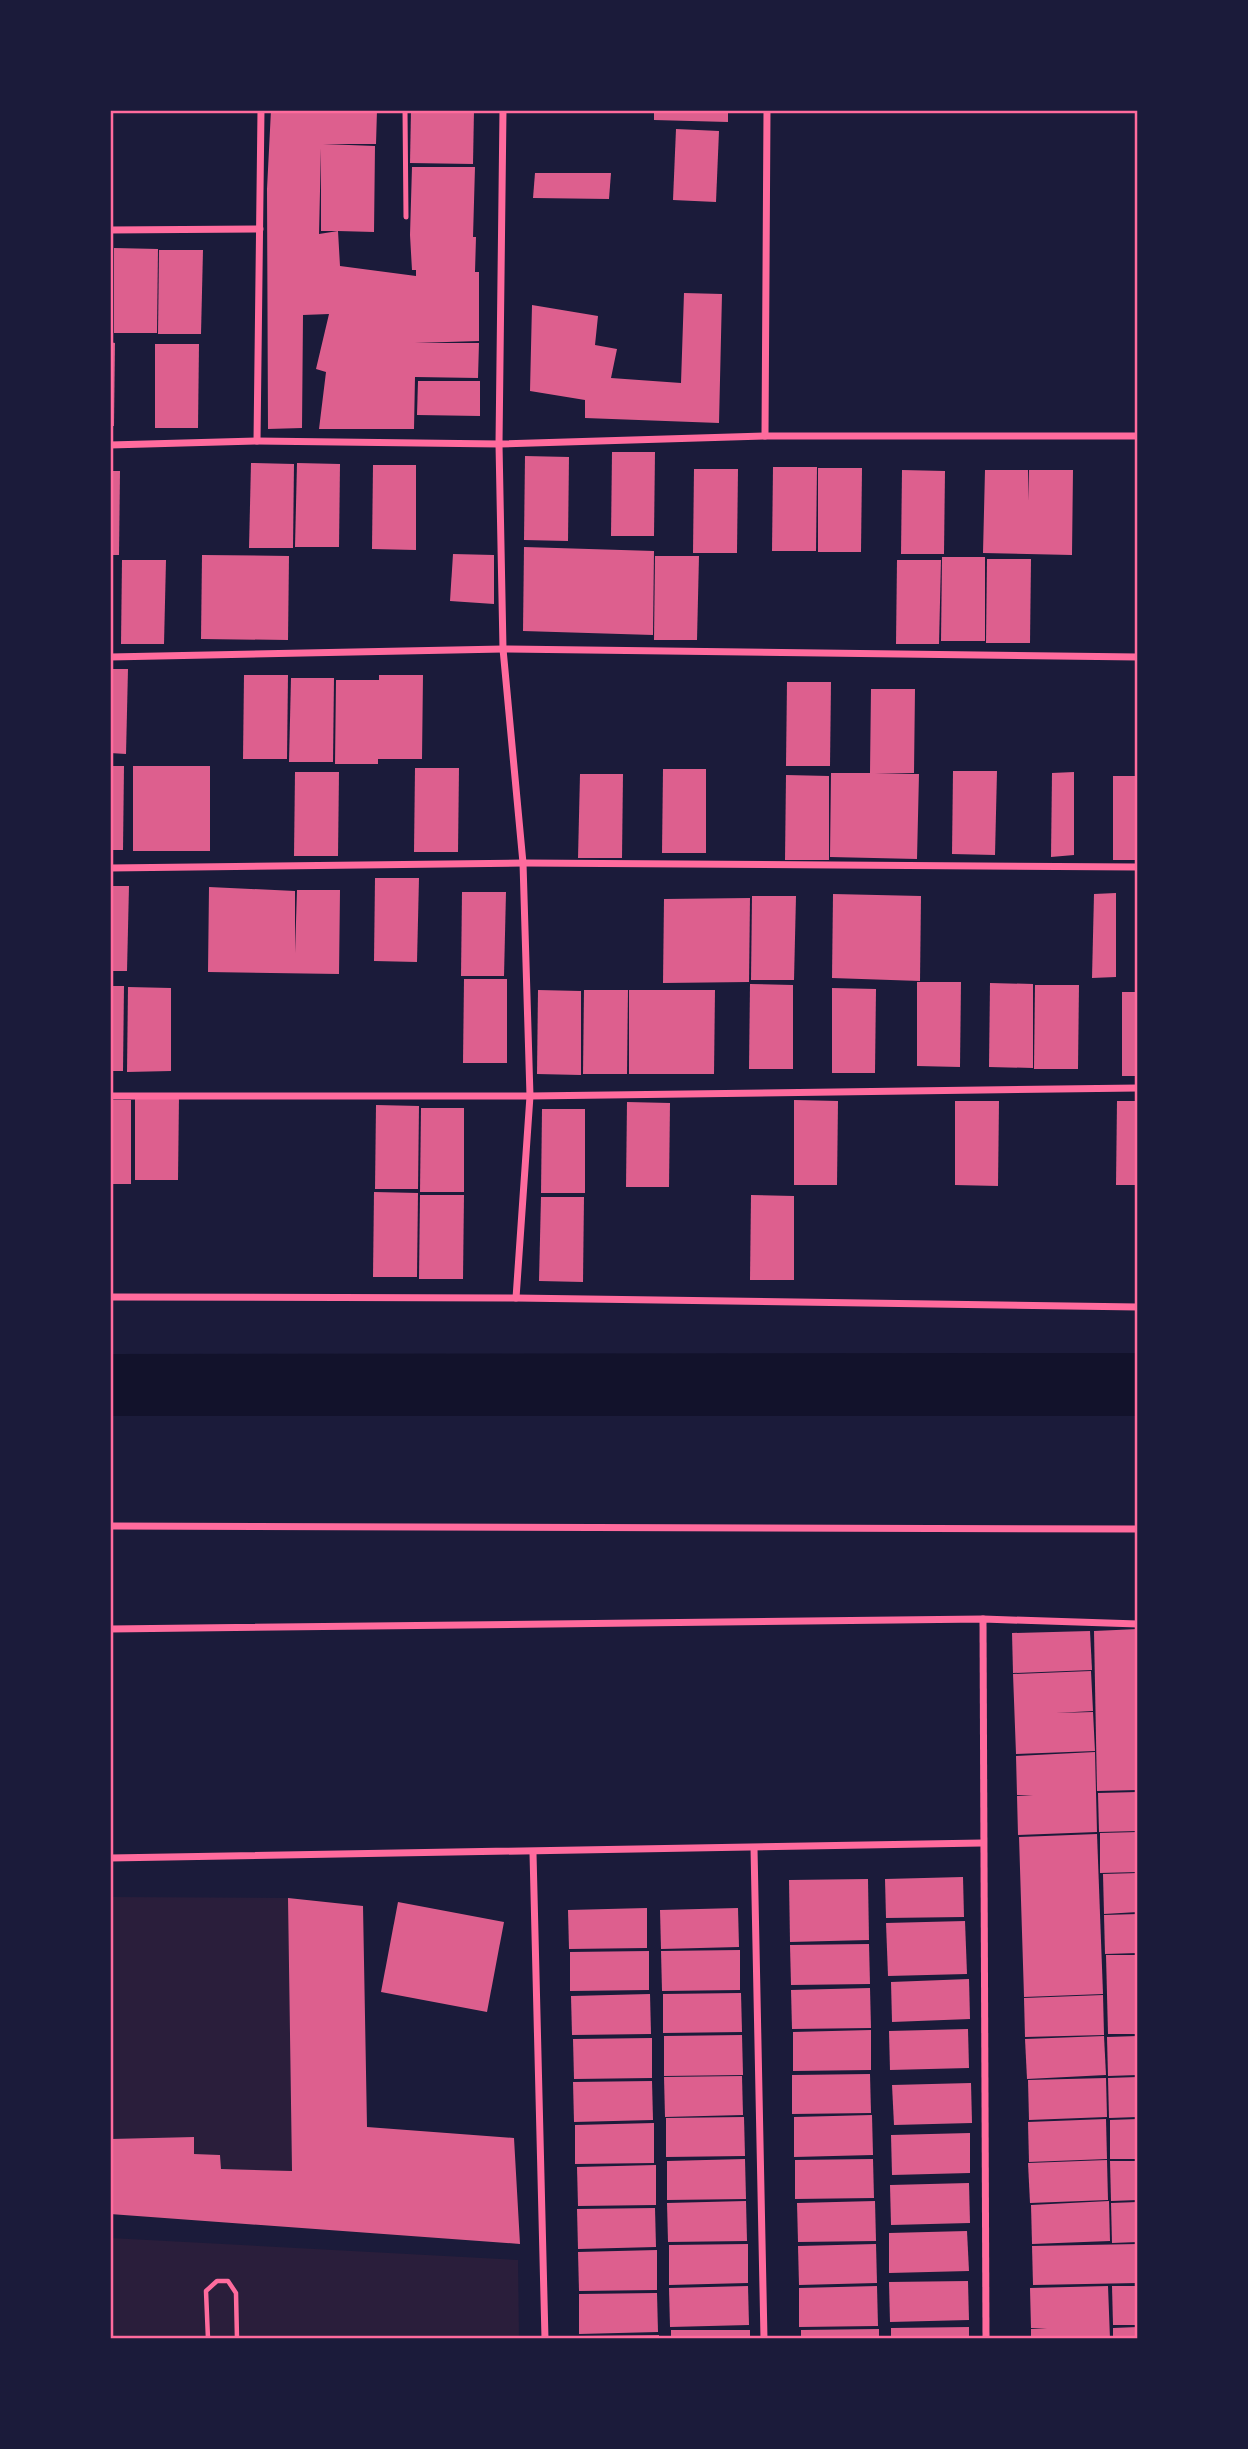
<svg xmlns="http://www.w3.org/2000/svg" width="1248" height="2449" viewBox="0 0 1248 2449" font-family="Helvetica,sans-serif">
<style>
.green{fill:#2a1e3b}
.water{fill:#12122b}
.building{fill:#dd5f8e;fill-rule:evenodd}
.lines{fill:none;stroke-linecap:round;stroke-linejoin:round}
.path{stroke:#ff6b9d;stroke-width:4.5}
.service{stroke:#ff6b9d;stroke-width:5}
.minor{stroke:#ff6b9d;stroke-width:7}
.neatline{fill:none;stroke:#ff6b9d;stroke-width:2.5}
</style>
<rect width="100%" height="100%" fill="#1b1b3a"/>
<!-- green -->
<g class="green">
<polygon points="110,1897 288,1898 292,2171 221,2169 220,2155 194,2154 193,2137 110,2139"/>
<polygon points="110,2238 518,2260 519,2339 110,2339"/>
</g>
<!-- water -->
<polygon class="water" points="1138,1353 1138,1416 110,1416 110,1354"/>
<!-- building -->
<g class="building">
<path d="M271 110H377L376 144H323L375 146 374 232 338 231 340 266 416 276V270H412L410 235 412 167H475L473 237H476L475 272H479V341L415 343H479L478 378 415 377 414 429H319L326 372 316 369 329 314 303 315 302 428 268 429 267 189ZM321 148V231H338L319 234Z"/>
<polygon points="411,110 474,110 473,164 410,163"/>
<polygon points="654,110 728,110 728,122 654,120"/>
<polygon points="676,129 719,131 716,202 673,200"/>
<polygon points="535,173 611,173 609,199 533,198"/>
<polygon points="114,248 158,249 157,333 114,333"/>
<polygon points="159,250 203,250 201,334 158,334"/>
<polygon points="684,293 722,294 719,423 585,418 585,400 530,391 532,305 598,316 595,345 617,349 611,378 681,383"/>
<polygon points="110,342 115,343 114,426 110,426"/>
<polygon points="155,344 199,344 198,428 155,428"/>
<polygon points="418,381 480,381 480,416 417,415"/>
<polygon points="612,452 655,452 654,536 611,536"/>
<polygon points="525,456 569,457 568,541 524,540"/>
<polygon points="251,463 294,464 293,548 249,548"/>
<polygon points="297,463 340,464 339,547 295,547"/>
<polygon points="373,465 416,465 416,550 372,549"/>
<polygon points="773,467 817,467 816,551 772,551"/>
<polygon points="818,468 862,468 861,552 818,552"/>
<polygon points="694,469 738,469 737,553 693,553"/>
<polygon points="902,470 945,471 944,554 901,554"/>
<polygon points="985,470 1028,470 1029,501 1029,470 1073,470 1072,555 983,553"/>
<polygon points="110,471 120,471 119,555 110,555"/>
<polygon points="524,547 654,551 653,635 523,631"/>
<polygon points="453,554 494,555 494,604 450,601"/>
<polygon points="202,555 289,556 288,640 201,639"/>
<polygon points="655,556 699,556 697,640 654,640"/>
<polygon points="942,557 985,557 985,641 941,641"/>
<polygon points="987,559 1031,559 1030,643 986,643"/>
<polygon points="122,560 166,560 164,644 121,644"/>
<polygon points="897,560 941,560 939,644 896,644"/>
<polygon points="110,669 128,669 126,754 110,753"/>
<polygon points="244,675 288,675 287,759 243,759"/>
<polygon points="379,675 423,675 422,759 378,759 378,764 335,764 336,680 379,680"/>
<polygon points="291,678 334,678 333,762 289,762"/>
<polygon points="787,682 831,682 830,766 786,766"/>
<polygon points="871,689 915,689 914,773 875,774 919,774 917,859 830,857 831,773 870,773"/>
<polygon points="110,766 124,766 123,850 110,850"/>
<rect x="133" y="766" width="77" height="85"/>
<polygon points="415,768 459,768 458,852 414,852"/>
<polygon points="663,769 706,769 706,853 662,853"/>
<polygon points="953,771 997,771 995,855 952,854"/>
<polygon points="295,772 339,772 338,856 294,856"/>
<polygon points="1074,772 1074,855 1051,857 1052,773"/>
<polygon points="580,774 623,774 622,858 578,858"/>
<polygon points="786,775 829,776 829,860 785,860"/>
<rect x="1113" y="776" width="25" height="84"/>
<polygon points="375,878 419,878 417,962 374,961"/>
<polygon points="110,886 129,886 127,971 110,971"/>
<polygon points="209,887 295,891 295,953 297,890 340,890 339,974 208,972"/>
<polygon points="462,892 506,892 504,976 461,976"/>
<polygon points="1116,893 1116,977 1092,978 1094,894"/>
<polygon points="833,894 921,896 920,981 832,978"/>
<polygon points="752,896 796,896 794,980 751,980"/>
<polygon points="750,898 749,982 663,983 664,899"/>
<polygon points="464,979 507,979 507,1063 463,1063"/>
<polygon points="917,982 961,982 960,1067 917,1066"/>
<polygon points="990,983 1033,984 1033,1068 989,1067"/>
<polygon points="750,984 793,985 793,1069 749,1069"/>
<polygon points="1035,985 1079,985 1078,1069 1034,1069"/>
<polygon points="110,986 124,986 123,1071 110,1071"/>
<polygon points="128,987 171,988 171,1071 127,1072"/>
<polygon points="832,988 876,989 875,1073 832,1073"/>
<polygon points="538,990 581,991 581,1075 537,1074"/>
<polygon points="584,990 628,990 627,1074 583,1074"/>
<polygon points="629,990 715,990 714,1074 629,1074"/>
<rect x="1122" y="992" width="16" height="84"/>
<polygon points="135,1096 179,1096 178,1180 135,1180"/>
<rect x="110" y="1100" width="21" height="84"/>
<polygon points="794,1100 838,1101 837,1185 794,1185"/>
<polygon points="955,1101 999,1101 998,1186 955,1185"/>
<polygon points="1117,1101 1138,1101 1138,1185 1116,1185"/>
<polygon points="627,1102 670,1103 669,1187 626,1187"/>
<polygon points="376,1105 419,1106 418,1189 375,1189"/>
<polygon points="421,1108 464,1108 464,1192 420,1192"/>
<polygon points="542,1109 585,1109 585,1193 541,1193"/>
<polygon points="374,1192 418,1193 417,1277 373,1277"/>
<polygon points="420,1195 464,1195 463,1279 419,1279"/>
<polygon points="751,1195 794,1196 794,1280 750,1280"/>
<polygon points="541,1197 584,1197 583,1282 539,1281"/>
<polygon points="1138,1629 1138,1790 1097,1791 1094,1631"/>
<polygon points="1090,1631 1092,1670 1013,1673 1012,1633"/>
<polygon points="1091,1671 1093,1711 1056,1713 1093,1712 1095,1751 1016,1754 1013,1674"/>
<polygon points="1095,1752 1097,1832 1018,1835 1017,1796 1033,1795 1017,1795 1016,1756"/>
<polygon points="1138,1792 1138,1831 1099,1832 1098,1793"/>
<polygon points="1138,1832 1138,1872 1100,1873 1100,1833"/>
<polygon points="1097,1834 1103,1994 1024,1997 1019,1837"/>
<polygon points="1138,1873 1138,1912 1104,1914 1103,1874"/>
<polygon points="963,1877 964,1917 886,1918 885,1879"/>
<polygon points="868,1879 869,1940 790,1942 789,1880"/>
<polygon points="288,1898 363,1906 367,2127 514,2138 520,2244 110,2214 110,2139 194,2137 194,2154 220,2155 221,2169 292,2171"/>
<polygon points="398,1902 504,1922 487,2012 381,1992"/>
<polygon points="647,1908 647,1948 569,1949 568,1910"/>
<polygon points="738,1908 739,1947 661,1949 660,1910"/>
<polygon points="1138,1914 1138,1953 1105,1954 1104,1915"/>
<polygon points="965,1921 967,1974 888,1976 886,1923"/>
<polygon points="869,1944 870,1984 791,1985 790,1945"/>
<polygon points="740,1950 740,1990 662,1991 661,1951"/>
<polygon points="649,1951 649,1990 570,1991 570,1952"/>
<polygon points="1106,1955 1138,1955 1138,2034 1108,2034"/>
<polygon points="969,1979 970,2019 892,2022 891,1982"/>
<polygon points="870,1988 871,2028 792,2029 791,1990"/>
<polygon points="741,1993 742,2032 663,2033 663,1994"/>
<polygon points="650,1994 651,2034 572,2035 571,1996"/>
<polygon points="1103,1995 1104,2035 1025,2037 1024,1998"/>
<polygon points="968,2029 969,2068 890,2070 889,2031"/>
<polygon points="871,2030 871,2070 793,2071 793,2032"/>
<polygon points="742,2035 743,2075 664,2076 664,2036"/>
<polygon points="1104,2036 1106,2075 1027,2079 1025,2039"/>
<polygon points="1138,2036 1138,2075 1108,2076 1107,2037"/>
<polygon points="652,2038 652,2078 574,2079 573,2039"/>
<polygon points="870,2074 871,2113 792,2114 792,2075"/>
<polygon points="742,2076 743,2115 665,2117 664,2077"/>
<polygon points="1138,2077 1138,2117 1109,2118 1108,2078"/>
<polygon points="1106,2078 1107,2117 1029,2120 1028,2080"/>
<polygon points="652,2081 653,2120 574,2122 573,2082"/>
<polygon points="971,2083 972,2123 894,2125 892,2085"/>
<polygon points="872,2115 873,2155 794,2157 794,2117"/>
<polygon points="744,2117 745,2156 666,2157 666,2118"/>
<polygon points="1106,2119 1107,2159 1029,2162 1028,2122"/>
<polygon points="1138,2119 1138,2159 1110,2159 1110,2120"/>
<polygon points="654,2123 654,2163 575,2164 575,2125"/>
<polygon points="970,2133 970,2173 892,2175 891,2135"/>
<polygon points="745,2159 746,2199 667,2200 667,2161"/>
<polygon points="873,2159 874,2198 795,2199 795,2160"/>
<polygon points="1107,2160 1108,2200 1030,2203 1028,2163"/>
<polygon points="1110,2161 1138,2161 1138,2200 1111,2201"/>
<polygon points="656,2165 656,2205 578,2206 577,2167"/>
<polygon points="969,2183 970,2223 891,2225 890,2185"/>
<polygon points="746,2201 747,2241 668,2242 667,2203"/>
<polygon points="875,2201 876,2241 798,2242 797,2203"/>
<polygon points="1109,2201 1110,2241 1032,2244 1031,2205"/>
<polygon points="1138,2202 1138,2242 1112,2243 1111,2203"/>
<polygon points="655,2208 656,2247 578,2249 577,2209"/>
<polygon points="967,2231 969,2271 889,2273 889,2233"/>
<polygon points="748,2244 748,2283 669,2285 669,2245"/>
<polygon points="876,2244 877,2283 799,2285 798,2246"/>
<polygon points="1138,2244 1138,2283 1033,2285 1032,2246"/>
<polygon points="657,2250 657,2290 579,2291 578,2252"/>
<polygon points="968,2281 969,2320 890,2322 889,2282"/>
<polygon points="748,2286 749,2325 670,2327 669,2288"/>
<polygon points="877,2286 878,2326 799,2327 799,2288"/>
<polygon points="1108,2286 1110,2339 1031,2339 1031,2329 1047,2328 1031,2328 1030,2288"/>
<polygon points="1112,2286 1138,2286 1138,2325 1113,2325"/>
<polygon points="657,2293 658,2332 579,2334 579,2294"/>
<polygon points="969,2327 969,2339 891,2339 891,2328"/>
<polygon points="1138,2327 1138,2339 1113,2339 1113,2328"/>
<polygon points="879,2329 879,2339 801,2339 801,2330"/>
<rect x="671" y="2330" width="79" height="9"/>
<polygon points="659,2335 659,2339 580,2339 580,2336"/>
</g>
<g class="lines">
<!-- path -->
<polyline class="path" points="208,2339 206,2291 217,2281 228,2281 236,2293 237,2339"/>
<!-- service -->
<polyline class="service" points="405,110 406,217"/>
<!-- minor -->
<g class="minor">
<polyline points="503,110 499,444 503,649 523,863 530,1096 516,1298"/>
<polyline points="110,230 260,229"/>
<polyline points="765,436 767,110"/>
<polyline points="257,441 261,110"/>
<polyline points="110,445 257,441 499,444 765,436 1138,436"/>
<polyline points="110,657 503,649 1138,657"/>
<polyline points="110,868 523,863 1138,867"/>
<polyline points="110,1096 530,1096 1138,1088"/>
<polyline points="110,1297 516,1298 1138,1307"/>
<polyline points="110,1526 1138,1529"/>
<polyline points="983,1619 986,2339"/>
<polyline points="110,1629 983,1619 1138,1624"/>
<polyline points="754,1848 764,2339"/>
<polyline points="533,1853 545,2339"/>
<polyline points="110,1858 982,1843"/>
</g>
</g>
<!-- border -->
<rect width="1248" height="2449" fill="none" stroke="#1b1b3a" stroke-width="224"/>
<rect x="112" y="112" width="1024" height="2225" class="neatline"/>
</svg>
